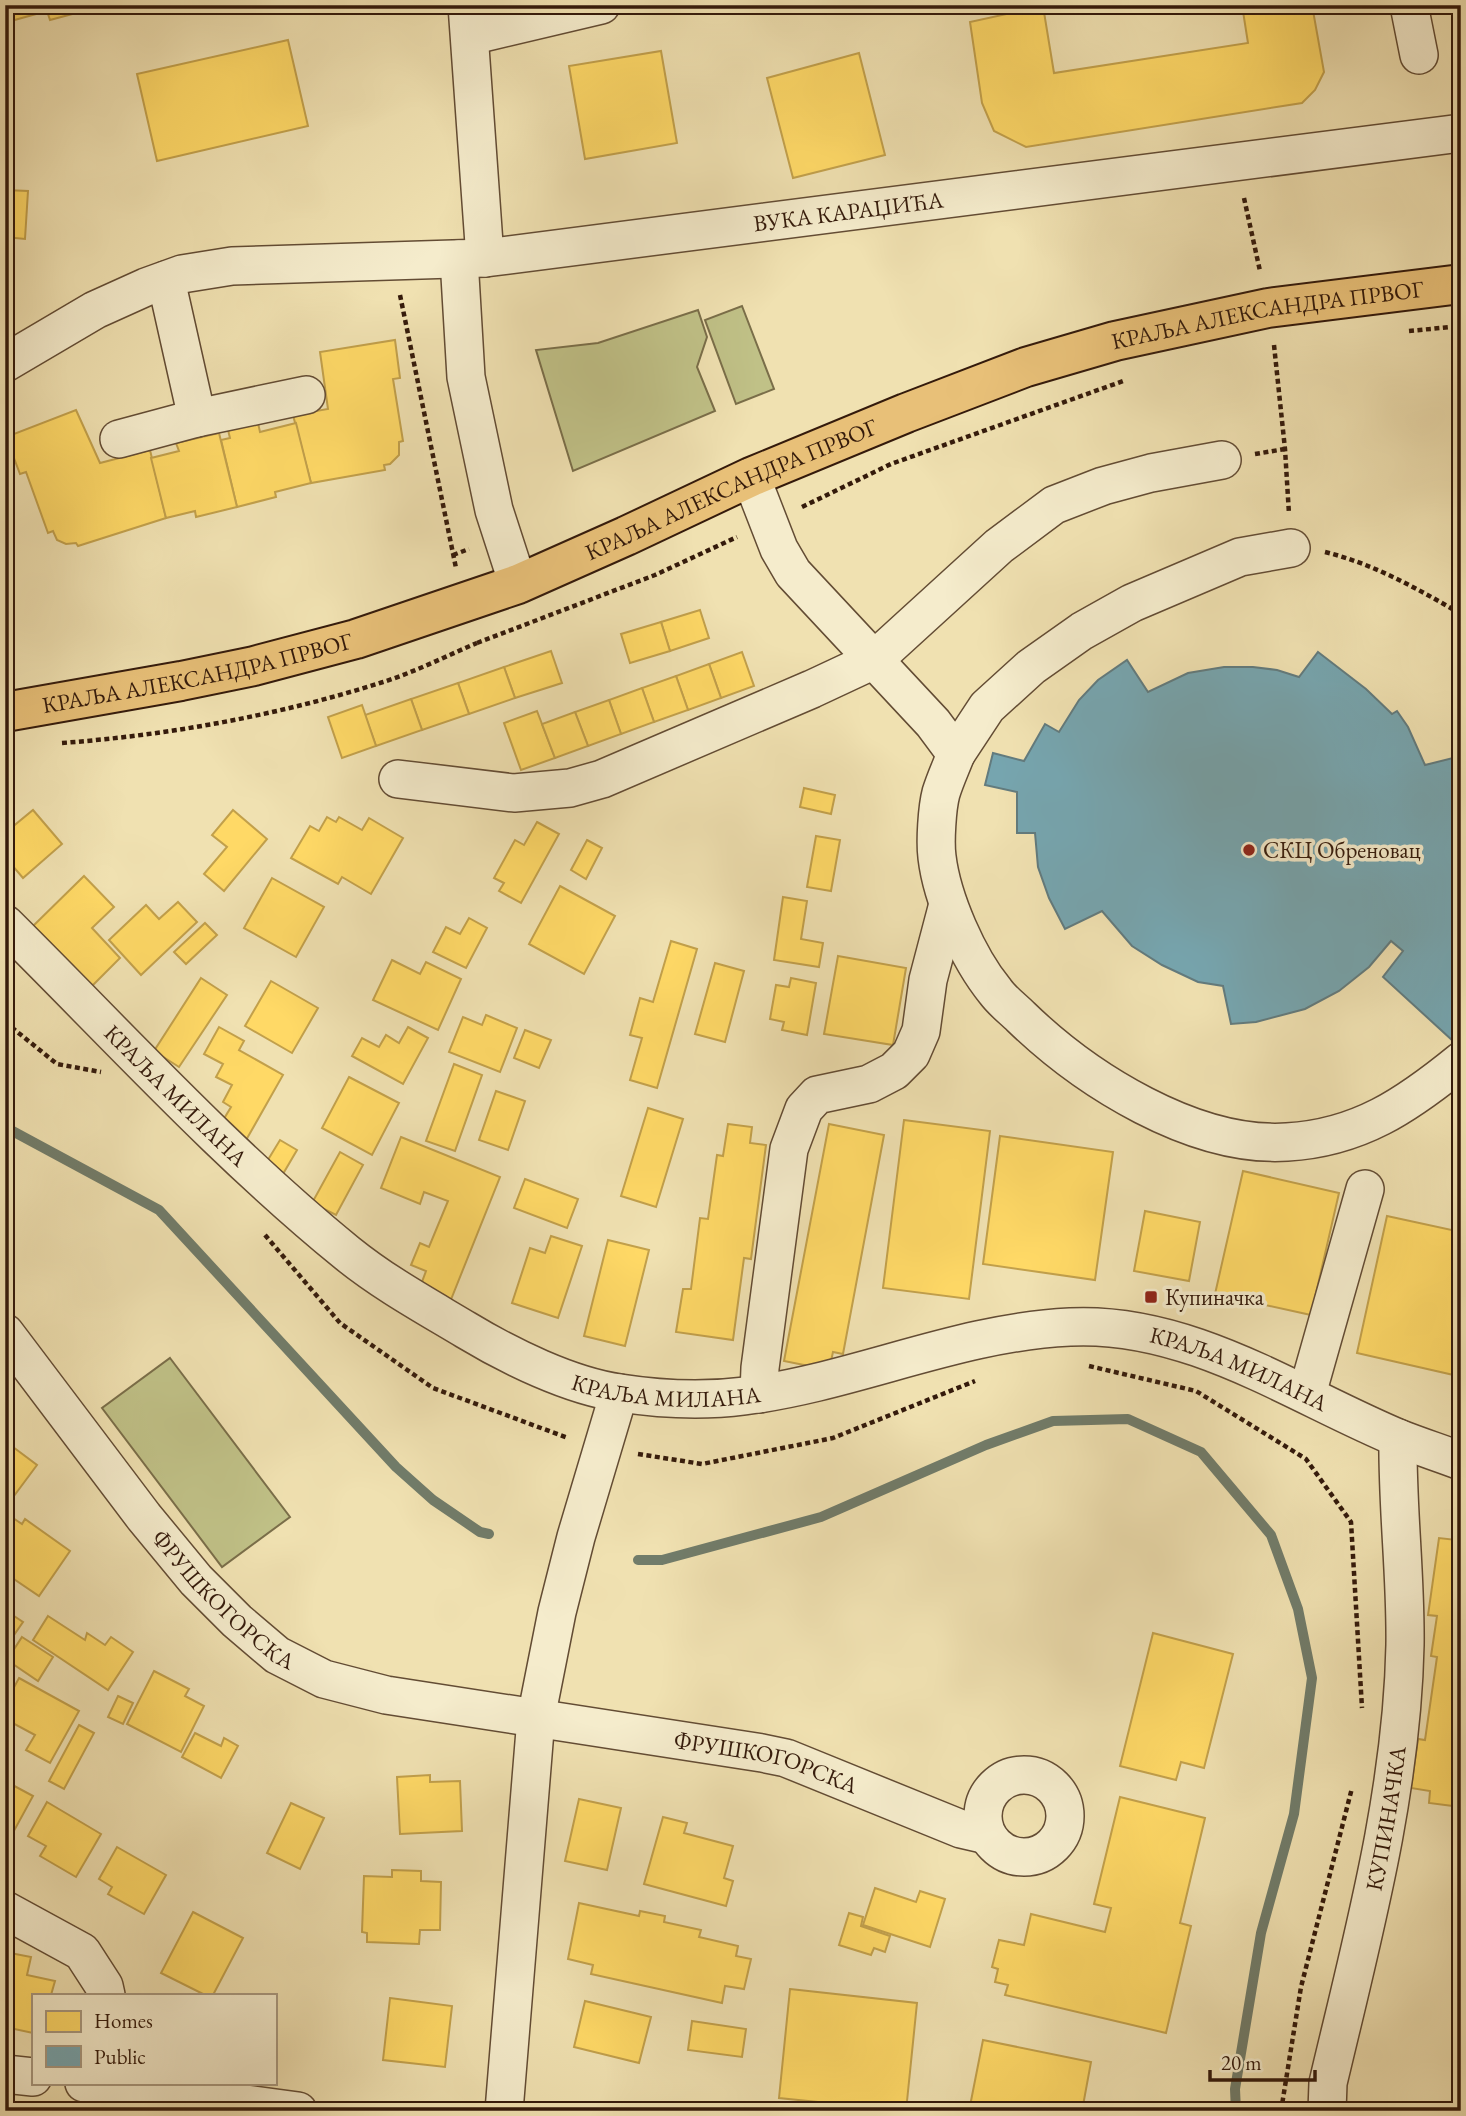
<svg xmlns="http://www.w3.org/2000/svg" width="1466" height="2116" viewBox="0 0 1466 2116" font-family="'EB Garamond',serif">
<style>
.green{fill:#c0c187;stroke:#7a6e49;stroke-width:2}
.homes{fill:#ffd966;stroke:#c2a04b;stroke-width:2}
.public{fill:#76a5af;stroke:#627b7e;stroke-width:2}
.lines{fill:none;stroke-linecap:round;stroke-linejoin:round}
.stream{stroke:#717c6a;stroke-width:10}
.minor-casing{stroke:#634c34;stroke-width:40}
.major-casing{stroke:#341a0b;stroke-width:42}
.path{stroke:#341a0b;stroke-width:4.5;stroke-dasharray:5 3.5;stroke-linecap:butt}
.minor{stroke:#f5eccc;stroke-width:37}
.major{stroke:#e8c078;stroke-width:38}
.poi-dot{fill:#8f2418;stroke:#f5eccc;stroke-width:2.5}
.labels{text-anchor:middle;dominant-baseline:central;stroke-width:7;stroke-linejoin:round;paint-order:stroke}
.street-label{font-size:23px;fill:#341a0b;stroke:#f5eccc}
.poi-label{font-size:23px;fill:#341a0b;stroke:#f5eccc;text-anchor:start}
</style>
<rect width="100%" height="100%" fill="#f0e1b1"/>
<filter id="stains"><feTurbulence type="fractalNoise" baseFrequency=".00286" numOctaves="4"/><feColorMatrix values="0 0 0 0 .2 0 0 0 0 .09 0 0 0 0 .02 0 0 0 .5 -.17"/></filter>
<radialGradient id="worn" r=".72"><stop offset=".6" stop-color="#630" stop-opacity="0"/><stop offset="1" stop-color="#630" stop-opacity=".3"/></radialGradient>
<!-- green -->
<g class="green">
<polygon points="742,306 774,389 736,404 705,320"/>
<polygon points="698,310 707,337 697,367 715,411 573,471 536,350 598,343"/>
<polygon points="170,1358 290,1517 222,1567 102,1408"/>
</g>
<!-- homes -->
<g class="homes">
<polygon points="5,5 90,5 91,9 50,20 47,11 11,21 13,29 5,31"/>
<polygon points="1242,5 1312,5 1324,72 1315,90 1302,103 1026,147 994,131 982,103 970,22 1043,6 1054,73 1248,43"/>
<polygon points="288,40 308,126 157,161 137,74"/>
<polygon points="661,51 677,143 585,159 569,66"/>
<polygon points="859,53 885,155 793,178 767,78"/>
<polygon points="5,190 28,191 25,239 5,237"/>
<polygon points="395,340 400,378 393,379 403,441 399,442 399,455 390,464 384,465 385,470 311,483 293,415 328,409 320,352"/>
<polygon points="76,410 100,463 150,450 166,518 78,546 76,543 66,544 57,540 53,531 48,533 26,472 20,474 6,437"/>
<polygon points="258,423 260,432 296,423 311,483 275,492 276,497 237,507 221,440 230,438 228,430"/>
<polygon points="219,433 237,507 196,517 195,511 166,518 151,458 179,451 176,443"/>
<polygon points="700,610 709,638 670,651 661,622"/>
<polygon points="661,622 670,651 630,663 621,634"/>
<polygon points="551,651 562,683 515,698 504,667"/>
<polygon points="742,652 754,686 721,698 709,664"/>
<polygon points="709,664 721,698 688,710 676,676"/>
<polygon points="504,667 515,698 469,714 458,683"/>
<polygon points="676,676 688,710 654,722 642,688"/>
<polygon points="458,683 469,714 422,730 411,699"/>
<polygon points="642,688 654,722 621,734 609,700"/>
<polygon points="411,699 422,730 376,746 365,715"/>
<polygon points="609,700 621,734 588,746 575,712"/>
<polygon points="362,705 376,746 342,758 328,717"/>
<polygon points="537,711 555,758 521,770 504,723"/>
<polygon points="575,712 588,746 555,758 542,724"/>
<polygon points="804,788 835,795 831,814 800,807"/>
<polygon points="33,810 62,844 23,878 5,857 5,833"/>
<polygon points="233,810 267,839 224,891 204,874 227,847 212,835"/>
<polygon points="327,817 336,822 339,817 362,830 369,818 403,838 371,894 342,877 338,884 291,858 310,826 319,831"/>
<polygon points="537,822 559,834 521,903 499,891 504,883 494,878 515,840 524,845"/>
<polygon points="816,836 840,840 831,891 807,887"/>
<polygon points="587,840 602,848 586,879 571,870"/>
<polygon points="84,876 114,907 92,928 120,958 90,988 31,928"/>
<polygon points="272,878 324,907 296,957 244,928"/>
<polygon points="560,886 615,916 584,974 529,944"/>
<polygon points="783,897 807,901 801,939 823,943 819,967 774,960"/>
<polygon points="178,902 197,922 141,975 109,940 146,905 159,919"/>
<polygon points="469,918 487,928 466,968 433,952 446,927 460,934"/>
<polygon points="205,923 217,935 186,964 174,952"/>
<polygon points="671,941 697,949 657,1088 630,1080 642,1038 630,1035 640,998 653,1002"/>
<polygon points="838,956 906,968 893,1045 824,1034"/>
<polygon points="392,960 420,974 426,962 461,979 438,1030 373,1000"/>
<polygon points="715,963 744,971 725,1042 695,1034"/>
<polygon points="201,978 227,995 179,1067 154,1051"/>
<polygon points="791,978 816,983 807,1035 782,1030 784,1022 770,1019 776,985 789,987"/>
<polygon points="271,981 318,1008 292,1053 245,1026"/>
<polygon points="486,1015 517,1028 500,1072 449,1052 463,1017 482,1025"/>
<polygon points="219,1027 244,1041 239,1050 283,1075 245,1142 219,1127 231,1107 223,1102 232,1085 216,1077 223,1064 204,1054"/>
<polygon points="408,1027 428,1038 403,1084 352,1056 362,1038 379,1047 386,1035 399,1043"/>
<polygon points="525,1030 551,1040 539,1068 514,1058"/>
<polygon points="454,1064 482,1075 455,1151 426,1141"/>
<polygon points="349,1077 399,1103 372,1155 322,1128"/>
<polygon points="496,1091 525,1101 508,1150 479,1140"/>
<polygon points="648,1108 683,1119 656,1207 621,1196"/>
<polygon points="904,1120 990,1131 969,1299 883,1288"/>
<polygon points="728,1124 752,1127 750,1143 766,1145 751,1259 744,1258 733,1340 676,1332 683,1289 691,1289 700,1218 708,1219 717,1155 723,1156"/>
<polygon points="829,1124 884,1135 843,1354 833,1352 829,1370 784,1361"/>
<polygon points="1000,1136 1113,1152 1095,1280 983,1264"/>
<polygon points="401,1137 500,1177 450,1302 419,1290 426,1271 411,1265 420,1243 429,1247 448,1201 424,1192 420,1204 381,1188"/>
<polygon points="280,1140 297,1150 280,1179 263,1168"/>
<polygon points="340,1152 363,1165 336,1215 312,1203"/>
<polygon points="1243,1171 1339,1193 1311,1315 1215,1294"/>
<polygon points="525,1179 578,1199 567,1228 514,1208"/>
<polygon points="1145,1211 1200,1222 1189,1281 1134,1271"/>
<polygon points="1387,1216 1461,1232 1461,1365 1458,1376 1357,1353"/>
<polygon points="551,1236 582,1246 558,1318 512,1303 530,1248 545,1253"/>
<polygon points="608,1240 649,1250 625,1346 584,1336"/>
<polygon points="5,1441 37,1465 5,1508"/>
<polygon points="7,1514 22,1524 25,1519 70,1551 39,1596 5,1573 5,1517"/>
<polygon points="1457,1533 1461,1533 1461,1807 1429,1803 1430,1791 1411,1788 1418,1739 1425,1740 1437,1657 1431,1656 1437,1616 1428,1615 1439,1538 1456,1540"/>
<polygon points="5,1610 23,1622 5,1648"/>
<polygon points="48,1616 85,1640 87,1633 105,1645 111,1637 133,1652 108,1690 33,1640"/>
<polygon points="1153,1633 1233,1654 1204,1768 1181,1762 1176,1780 1120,1766"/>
<polygon points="22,1637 53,1657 38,1681 7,1660"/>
<polygon points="154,1671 189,1689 185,1696 204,1706 181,1752 127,1724"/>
<polygon points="19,1678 79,1711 50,1763 26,1750 35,1735 5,1719 5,1704"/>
<polygon points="118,1696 133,1703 123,1724 108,1717"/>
<polygon points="79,1725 94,1733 64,1789 49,1781"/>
<polygon points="195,1733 221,1746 224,1738 238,1746 221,1778 182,1757"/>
<polygon points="430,1775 430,1782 460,1781 462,1831 400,1834 397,1777"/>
<polygon points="5,1781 33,1796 9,1840 5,1838"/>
<polygon points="1120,1797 1205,1818 1180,1923 1191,1926 1166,2033 1005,1995 1008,1985 995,1982 998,1969 992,1967 999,1940 1024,1945 1031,1914 1105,1932 1111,1908 1094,1904"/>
<polygon points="579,1799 621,1808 607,1870 565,1861"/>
<polygon points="47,1802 101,1834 76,1877 40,1856 46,1846 28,1836"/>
<polygon points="291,1803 324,1818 300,1869 267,1853"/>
<polygon points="663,1817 687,1823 684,1833 733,1846 724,1878 733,1881 726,1906 644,1884"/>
<polygon points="117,1847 166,1875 144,1914 108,1894 112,1887 99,1879"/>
<polygon points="392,1870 421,1871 421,1881 441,1882 440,1930 420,1930 419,1944 367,1942 367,1933 362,1932 364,1876 392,1877"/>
<polygon points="875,1888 916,1902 920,1891 945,1899 930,1947 863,1925"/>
<polygon points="579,1903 639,1916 640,1911 665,1916 664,1922 701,1930 699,1937 738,1946 736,1956 751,1959 744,1989 725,1986 722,2003 591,1974 593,1965 568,1959"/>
<polygon points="193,1912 243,1938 213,1995 205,1995 161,1973"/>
<polygon points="849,1913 863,1917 861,1926 890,1936 885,1952 874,1948 871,1955 839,1945"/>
<polygon points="5,1952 31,1957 27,1975 55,1981 51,1995 33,1995 33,2033 5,2027"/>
<polygon points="790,1989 917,2003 906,2111 779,2098"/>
<polygon points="390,1998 452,2006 445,2067 383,2060"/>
<polygon points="585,2001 651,2017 639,2063 574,2047"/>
<polygon points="692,2021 746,2029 742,2057 688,2050"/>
<polygon points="983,2040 1091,2062 1082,2111 969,2111"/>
</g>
<!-- public -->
<polygon class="public" points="1318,652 1366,689 1392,714 1397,711 1408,727 1425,765 1461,756 1461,1031 1453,1041 1383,977 1403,951 1391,941 1369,967 1339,991 1305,1009 1256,1022 1231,1024 1223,986 1198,982 1162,965 1132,946 1102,911 1065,929 1049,898 1038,867 1035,833 1017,833 1017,792 985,785 993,753 1024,761 1045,724 1059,732 1079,700 1098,680 1127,660 1148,692 1188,673 1224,667 1253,667 1277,670 1299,677"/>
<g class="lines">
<!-- stream -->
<g class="stream">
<polyline points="5,1127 159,1210 396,1467 433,1500 480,1532 489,1534"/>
<polyline points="638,1560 662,1560 821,1517 986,1445 1053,1421 1128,1419 1201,1452 1271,1535 1298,1609 1312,1678 1294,1814 1261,1933 1235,2089 1236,2111"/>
</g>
<!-- minor casing -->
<g class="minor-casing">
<g id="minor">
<path id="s1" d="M467 5 485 258 1461 133"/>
<polyline points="1409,5 1419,55"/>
<polyline points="470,36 601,5"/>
<polyline points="459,259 466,377 494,510 518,584"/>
<polyline points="166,280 197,418 306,395"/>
<polyline points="5,363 95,310 146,287 182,274 232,266 485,258"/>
<polyline points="119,439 197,418"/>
<path d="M751 477 779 549 793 573 933 723 956 754C951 767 945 780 941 793 937 808 935 842 937 857 942 899 968 958 995 991 1002 1001 1013 1009 1021 1017 1086 1080 1194 1148 1287 1142 1359 1138 1407 1105 1461 1061"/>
<polyline points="956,754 987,707 1031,667 1082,631 1132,603 1240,557 1291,548"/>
<polyline points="398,779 514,793 570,788 602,779 812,689 874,660 999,546 1054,505 1103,486 1151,473 1222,460"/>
<path id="s2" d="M5 924C117 1035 224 1153 347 1253 384 1283 426 1306 466 1330 509 1356 570 1386 620 1393 659 1399 705 1401 744 1396 855 1382 958 1332 1070 1327 1189 1321 1293 1394 1398 1438 1418 1446 1440 1453 1461 1461"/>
<path id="s3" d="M5 1333 144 1517 196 1580 237 1621 277 1655 324 1679 386 1695 762 1753 786 1758 961 1829 987 1835"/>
<polyline points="759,1394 760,1368 789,1149 804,1109 817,1095 869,1084 894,1071 911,1054 921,1031 928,980 948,904"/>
<polyline points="1307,1394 1365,1189"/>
<circle cx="1024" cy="1816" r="41"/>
<polyline points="5,1910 82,1952 104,1986 106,1995"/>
<polyline points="5,2074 33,2077"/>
<polyline points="84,2083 298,2111"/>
<polyline points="504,2111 536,1718 557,1612 576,1537 619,1393"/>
<path id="s4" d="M1327 2111 1328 2083C1362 1939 1402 1794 1405 1645 1406 1576 1397 1507 1398 1438"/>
</g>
</g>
<!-- major casing -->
<g class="major-casing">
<g id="major">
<path id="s5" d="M5 712 181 681 254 666 356 639 518 584 626 536 751 477 906 413 1026 367 1115 341 1268 308 1461 284"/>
</g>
</g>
<!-- path -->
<g class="path">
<polyline points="1244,198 1260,271"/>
<polyline points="400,295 456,568"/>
<polyline points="1409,331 1461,326"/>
<polyline points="1274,345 1285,449 1289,514"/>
<polyline points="1255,454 1285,449"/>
<polyline points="802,507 891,464 1126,380"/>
<path d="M1325 552C1374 564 1418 589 1461 614"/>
<polyline points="453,555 469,549"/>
<polyline points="477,643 655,575 737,537"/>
<path d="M62 743C170 735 280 715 383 682 415 672 446 656 477 643"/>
<polyline points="5,1022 57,1064 101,1072"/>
<polyline points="265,1235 340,1323 433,1388 568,1438"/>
<polyline points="1089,1366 1196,1391 1306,1459 1351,1522 1362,1708"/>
<polyline points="638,1454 702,1464 833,1438 975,1381"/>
<polyline points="1281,2111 1301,1987 1352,1788"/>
</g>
<!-- minor -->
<use href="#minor" class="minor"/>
<!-- major -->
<use href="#major" class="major"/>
</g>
<!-- markers -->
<g class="poi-dot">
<circle cx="1249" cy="850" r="7"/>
<rect x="1144" y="1290" width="14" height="14" rx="3.5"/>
</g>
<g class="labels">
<!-- street labels -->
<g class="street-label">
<text stroke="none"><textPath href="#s1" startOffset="620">ВУКА КАРАЏИЋА</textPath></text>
<text stroke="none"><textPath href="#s5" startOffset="1330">КРАЉА АЛЕКСАНДРА ПРВОГ</textPath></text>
<text stroke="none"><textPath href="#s5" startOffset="763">КРАЉА АЛЕКСАНДРА ПРВОГ</textPath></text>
<text stroke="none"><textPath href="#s5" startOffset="196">КРАЉА АЛЕКСАНДРА ПРВОГ</textPath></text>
<text stroke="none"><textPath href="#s2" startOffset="242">КРАЉА МИЛАНА</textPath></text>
<text stroke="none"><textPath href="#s2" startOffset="1418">КРАЉА МИЛАНА</textPath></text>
<text stroke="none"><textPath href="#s2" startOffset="830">КРАЉА МИЛАНА</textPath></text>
<text stroke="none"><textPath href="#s3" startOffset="346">ФРУШКОГОРСКА</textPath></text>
<text stroke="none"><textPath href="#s3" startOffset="926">ФРУШКОГОРСКА</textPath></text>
<text stroke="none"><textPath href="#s4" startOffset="299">КУПИНАЧКА</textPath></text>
</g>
<!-- poi labels -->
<g class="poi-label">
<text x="1263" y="850">СКЦ Обреновац</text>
<text x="1165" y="1297">Купиначка</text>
</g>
</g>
<!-- margin -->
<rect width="1466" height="2116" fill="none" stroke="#f0e1b1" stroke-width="28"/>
<rect x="7" y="7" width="1452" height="2102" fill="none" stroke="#341a0b" stroke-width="3.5"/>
<rect x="14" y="14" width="1438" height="2088" fill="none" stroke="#341a0b" stroke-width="2"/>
<!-- legend -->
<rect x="32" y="1994" width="245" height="91" fill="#f5eccc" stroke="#a8987f" stroke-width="2"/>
<rect x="46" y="2011" width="35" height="21" fill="#ffd966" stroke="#a8987f" stroke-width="2"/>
<text x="94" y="2028" font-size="21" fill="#341a0b">Homes</text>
<rect x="46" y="2046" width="35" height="21" fill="#76a5af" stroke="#a8987f" stroke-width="2"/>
<text x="94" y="2064" font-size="21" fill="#341a0b">Public</text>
<!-- scale -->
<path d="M1210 2070v10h105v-10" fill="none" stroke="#341a0b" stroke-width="3.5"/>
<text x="1221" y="2070" font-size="21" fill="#341a0b" stroke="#f5eccc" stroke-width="5" paint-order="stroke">20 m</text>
<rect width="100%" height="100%" filter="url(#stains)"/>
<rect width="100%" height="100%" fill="url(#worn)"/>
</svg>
